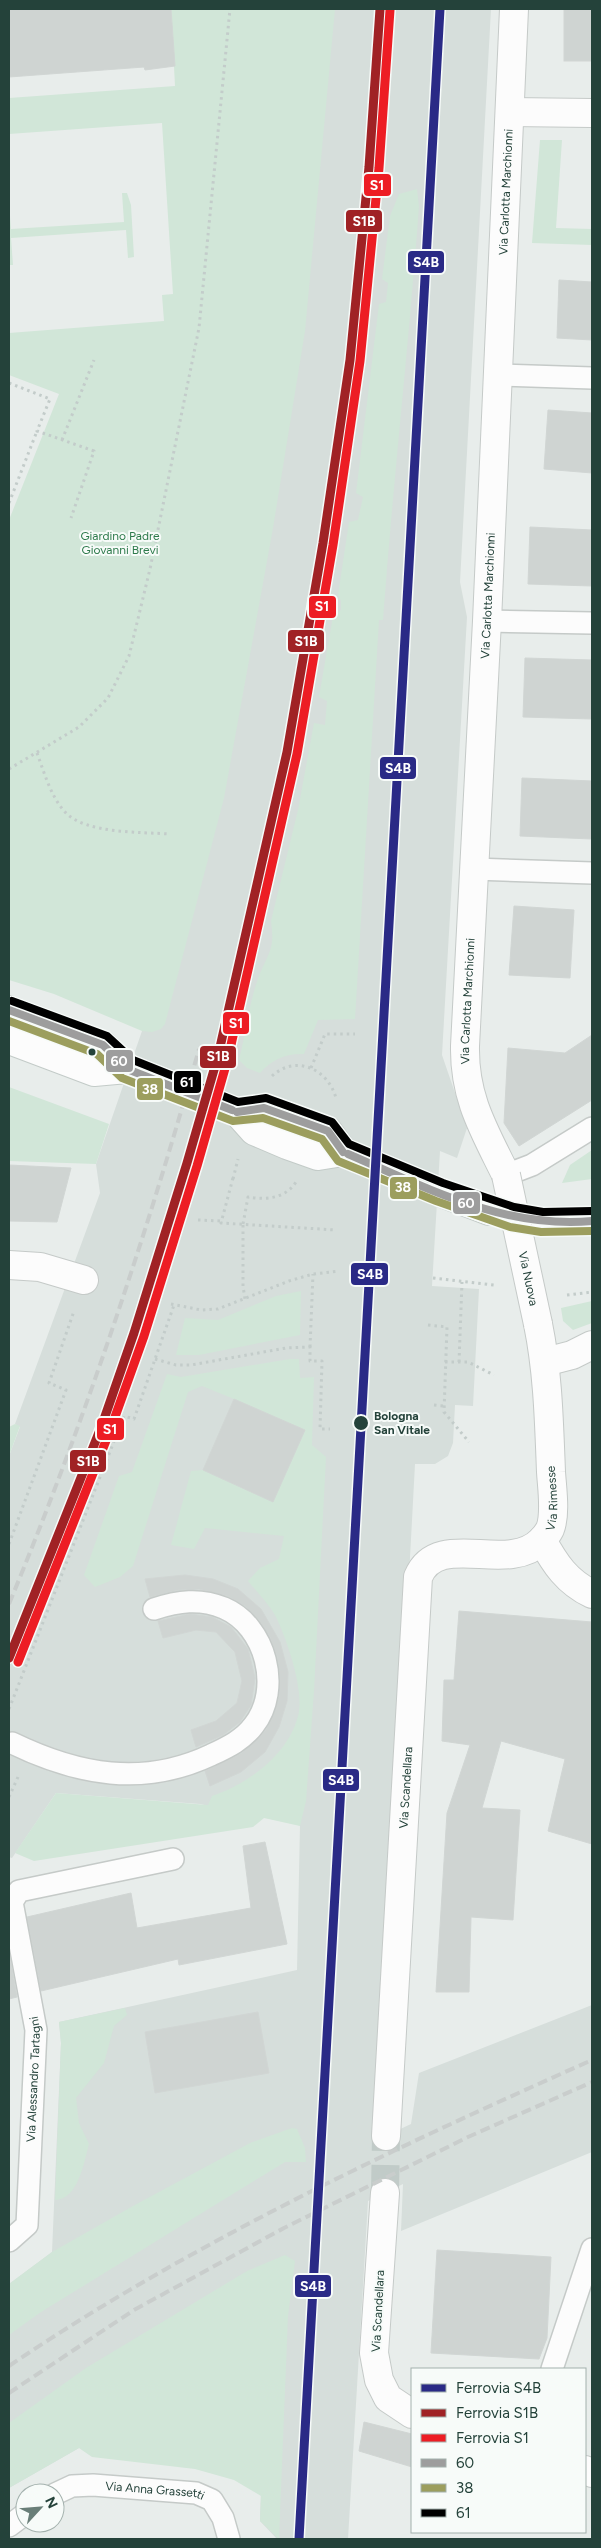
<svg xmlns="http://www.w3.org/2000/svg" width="601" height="2548" viewBox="0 0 601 2548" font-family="Figtree,sans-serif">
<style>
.built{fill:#d6dedb}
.green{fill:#d1e6d8}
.building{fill:#cfd4d2;stroke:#d1d6d4}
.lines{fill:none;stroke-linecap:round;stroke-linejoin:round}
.minor-tunnel{stroke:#c1cbc8;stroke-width:28;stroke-dasharray:28 14;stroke-linecap:butt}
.secondary-tunnel{stroke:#c1cbc8;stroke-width:28;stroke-dasharray:28 14;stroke-linecap:butt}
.service-casing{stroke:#c5cac8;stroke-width:24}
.minor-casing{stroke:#c5cac8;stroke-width:30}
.secondary-casing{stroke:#c3cbc8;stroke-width:30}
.path{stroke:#c3ccca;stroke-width:3;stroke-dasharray:2.5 4;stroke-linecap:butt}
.service{stroke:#fcfcfc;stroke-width:21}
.minor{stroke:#fcfcfc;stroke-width:28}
.secondary{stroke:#fcfcfc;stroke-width:28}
.rail{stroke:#c9cdcc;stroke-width:4;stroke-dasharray:10 5;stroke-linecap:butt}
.minor-bridge-casing{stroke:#c5cac8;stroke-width:30;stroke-linecap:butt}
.minor-bridge{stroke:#fcfcfc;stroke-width:28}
.bus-1-casing{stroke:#f7fbf9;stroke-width:11}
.bus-2-casing{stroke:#f7fbf9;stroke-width:11}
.bus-3-casing{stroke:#f7fbf9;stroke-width:11}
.bus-1{stroke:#9d9d9d;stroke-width:8}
.bus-2{stroke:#9c9e5e;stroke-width:8}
.bus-3{stroke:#000;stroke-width:8}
.rail-1-casing{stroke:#f7fbf9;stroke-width:12}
.rail-2-casing{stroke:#f7fbf9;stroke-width:12}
.rail-3-casing{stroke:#f7fbf9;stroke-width:12}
.rail-1{stroke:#2a2a86;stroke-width:9}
.rail-2{stroke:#a02225;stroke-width:9}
.rail-3{stroke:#ed1d24;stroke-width:9}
.bus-dot{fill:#24423a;stroke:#f7fbf9;stroke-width:2}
.labels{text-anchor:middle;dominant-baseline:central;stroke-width:4;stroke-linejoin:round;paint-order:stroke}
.street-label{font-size:12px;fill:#24423a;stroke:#f7fbf9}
.park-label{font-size:12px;fill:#2d7a4b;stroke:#f7fbf9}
.stop-label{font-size:12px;font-weight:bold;fill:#24423a;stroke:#f7fbf9;text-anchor:start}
.line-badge{stroke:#f7fbf9;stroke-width:2}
.badge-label{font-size:14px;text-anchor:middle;font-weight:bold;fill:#fff}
</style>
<rect width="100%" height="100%" fill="#e8edeb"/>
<!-- built -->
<polygon class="built" points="280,9 491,9 460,582 467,617 442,1055 467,1128 457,1158 440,1151 432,1286 479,1289 473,1406 455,1405 453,1443 448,1456 435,1464 415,1464 379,2139 411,2124 419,2073 592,2005 592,2152 401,2231 403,2184 368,2201 348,2539 277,2539 260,2521 264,2396 149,2408 9,2488 9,2284 52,2252 61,2043 59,2022 297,1970 300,1825 200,1804 56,1793 12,1858 9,1857 9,1456 20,1427 15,1424 100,1193 96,1164 142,1031"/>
<!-- green -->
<g class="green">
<polygon points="171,9 335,9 305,331 273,528 224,798 165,1024 161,1029 152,1032 142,1031 54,994 9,980 9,520 59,394 9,375 9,333 164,321 162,295 173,294 162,123 9,134 9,98 175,86"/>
<polygon points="540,140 562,140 556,228 592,229 592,245 532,243"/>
<path d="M417 189 419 206C409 344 393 482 383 620H379L355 1019 318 1020 304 1054C286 1053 271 1060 260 1073L247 1068 239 1060C246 1033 249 1002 259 976 269 951 275 950 271 921L298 810 314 723 325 725 327 701 319 697 333 616 341 610V601L338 595 349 522 358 520 363 497 356 493 379 304 386 302 388 283 382 279 390 216 399 194Z"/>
<polygon points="122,193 127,193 131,205 134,257 128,258 126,230 11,238 13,265 9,265 9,204 11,229 124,222"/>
<polygon points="9,1087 109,1124 96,1164 9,1161"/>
<polygon points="592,1150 592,1179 562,1183 570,1165"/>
<polygon points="301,1291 300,1335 199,1355 176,1355 185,1318 218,1320 276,1296"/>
<polygon points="592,1301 592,1323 573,1330 563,1321 561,1308"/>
<path d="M290 1359H299L300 1378 314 1377 312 1445 326 1457 314 1691 306 1801 300 1826 264 1818 253 1827 34 1861 15 1853 56 1793 208 1805 212 1796C248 1784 288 1755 298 1716 305 1691 287 1640 276 1617 269 1604 257 1592 248 1581L260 1568 279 1559 284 1536 205 1528 194 1549 171 1545 191 1471 203 1470 273 1501 234 1399 202 1386 188 1392 133 1566 120 1577 95 1587 84 1575 119 1476 132 1472 167 1374 181 1377Z"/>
<polygon points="15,1424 20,1426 9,1456 9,1427"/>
<path d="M125 2008 127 2015 114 2026 104 2063 76 2098 79 2123 89 2144C84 2162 78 2200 55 2200L61 2043 59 2022Z"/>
<polygon points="292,2128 297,2129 305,2148 306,2162 285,2162 41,2312 9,2335 9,2284 52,2252 133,2206 250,2143"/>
<polygon points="285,2255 295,2261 288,2316 279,2539 260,2521 261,2496 234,2480 195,2469 92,2457 79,2448 9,2488 9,2423 86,2368 247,2271"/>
</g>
<!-- building -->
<g class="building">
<polygon points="9,9 171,9 175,66 145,70 144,67 9,77"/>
<rect x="564" y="9" width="28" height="52"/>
<polygon points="559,280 592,282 592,340 557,338"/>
<polygon points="548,410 592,413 592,473 544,469"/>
<polygon points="530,527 592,530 592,586 528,584"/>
<polygon points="525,658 592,660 592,719 523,717"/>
<polygon points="522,778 592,781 592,839 520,836"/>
<polygon points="514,906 574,910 570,978 509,975"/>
<polygon points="592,1035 592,1100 519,1146 504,1123 508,1048 565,1053"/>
<polygon points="9,1165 71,1168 57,1222 9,1221"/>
<polygon points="234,1399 305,1430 273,1502 203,1470"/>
<polygon points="185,1575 213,1579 238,1589 261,1609 280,1642 288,1672 287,1701 279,1727 265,1752 241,1772 210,1786 205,1771 242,1753 265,1731 273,1716 279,1697 280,1675 277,1656 270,1637 259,1620 245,1606 228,1596 199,1589 178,1590 150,1597 145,1579"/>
<polygon points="459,1611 592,1622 592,1844 548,1831 565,1759 501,1741 482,1808 520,1810 513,1920 471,1917 469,1992 436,1992 447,1813 470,1745 442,1741 444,1680 454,1680"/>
<polygon points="190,1614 212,1617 231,1627 248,1649 255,1678 251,1705 240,1722 223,1735 196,1747 191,1730 216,1721 237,1703 242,1681 235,1652 216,1632 196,1630 163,1638 158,1621"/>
<polygon points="265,1842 287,1944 179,1965 178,1959 41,1991 27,1917 131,1893 137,1928 251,1908 243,1846"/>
<polygon points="9,1952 17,1997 9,1999"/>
<polygon points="258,2012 269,2073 155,2093 145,2032"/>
<polygon points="437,2250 551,2257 547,2338 539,2359 431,2353"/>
<polygon points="364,2422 412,2434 412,2467 359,2451"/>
</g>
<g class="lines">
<!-- minor-tunnel -->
<polyline class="minor-tunnel" points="385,2193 386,2136"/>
<!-- secondary-tunnel -->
<polyline class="secondary-tunnel" points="348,1154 439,1192"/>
<!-- service casing -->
<g class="service-casing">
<g id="service">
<polyline points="497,375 592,378"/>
<polyline points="487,621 592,623"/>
<polyline points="474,869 592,873"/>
<polyline points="506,1175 532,1165 592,1128"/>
<path d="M12 1743C78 1775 143 1787 211 1755 228 1747 243 1740 254 1725 282 1689 266 1626 224 1608 200 1598 178 1601 154 1609"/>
<path id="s1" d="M9 2241 27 2225 36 2030 12 1902 19 1891 173 1859"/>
<polyline points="552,2369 592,2249"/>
<path id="s2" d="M55 2494 72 2486 93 2485 196 2493 212 2500 223 2518 229 2539"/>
<polyline points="9,2526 25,2514"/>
</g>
</g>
<!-- minor casing -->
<g class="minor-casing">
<g id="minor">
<polyline points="510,112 592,113"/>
<path id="s3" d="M506 1175C484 1130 464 1098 465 1046L487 621 514 9"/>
<polyline points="9,1265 40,1267 84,1280"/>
<polyline points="545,1362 572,1355 592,1345"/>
<path d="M542 1540C555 1564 567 1582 592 1594"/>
<path id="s4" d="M386 2136 418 1577C438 1529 507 1575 541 1541 544 1538 548 1533 550 1529 556 1514 552 1488 551 1472 549 1422 548 1373 538 1324"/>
<polyline points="385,2193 374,2353 379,2380 388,2398 412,2414"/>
<polyline points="585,2470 592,2473"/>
</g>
</g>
<!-- secondary casing -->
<g class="secondary-casing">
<g id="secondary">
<polyline points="9,1010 103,1045 127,1069 232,1110 237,1112 264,1108 328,1131 343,1152"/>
<polyline points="9,1040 94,1072 127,1069"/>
<polyline points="237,1112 254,1131 287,1145 318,1156 343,1152 348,1154"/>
<polyline points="439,1192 489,1211"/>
<polyline points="542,1222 592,1221"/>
</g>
</g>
<!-- path -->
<g class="path">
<polyline points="9,383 50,399 37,431 94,451 71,518"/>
<polyline points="62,440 94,360"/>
<polyline points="9,503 37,431"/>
<path d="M37 753C44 772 51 797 65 812 85 834 142 832 170 834"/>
<polyline points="9,769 79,727 108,698 129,656 150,569 199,328 230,9"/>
<polyline points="311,1068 325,1034 355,1034"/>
<path d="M272 1076C296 1054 328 1069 336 1098"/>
<polyline points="233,1178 221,1223 336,1230"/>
<polyline points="233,1179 238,1159"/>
<polyline points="198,1220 221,1221"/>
<path d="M243 1224 248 1197C265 1200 285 1199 296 1182"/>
<polyline points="243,1225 243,1286 245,1299"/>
<polyline points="433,1278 494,1285"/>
<polyline points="567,1295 592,1292"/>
<polyline points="171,1304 201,1310 218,1309 289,1281 313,1274 339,1271"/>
<polyline points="428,1325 447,1327 444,1412 469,1442"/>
<polyline points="310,1347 313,1274"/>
<polyline points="155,1359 176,1365 191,1365 286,1348 310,1347 310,1361 322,1361 320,1429 330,1429"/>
<polyline points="445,1362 468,1362 494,1375"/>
<polyline points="459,1362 462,1282"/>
<polyline points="434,1405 444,1406"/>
<polyline points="9,1544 66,1390 49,1383 74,1311"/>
<polyline points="9,1709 124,1416 134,1419 174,1305"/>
<polyline points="9,1797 18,1777"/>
</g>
<!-- service -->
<use href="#service" class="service"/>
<!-- minor -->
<use href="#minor" class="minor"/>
<!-- secondary -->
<use href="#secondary" class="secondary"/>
<!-- rail -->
<g class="rail">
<path d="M9 1604C84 1423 146 1237 199 1049"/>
<path d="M9 2366C191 2243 392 2149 592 2060"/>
<polyline points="9,2393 134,2310 284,2228 468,2137 592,2082"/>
</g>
<!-- minor-bridge casing -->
<g class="minor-bridge-casing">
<g id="minor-bridge">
<path id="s5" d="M506 1175 538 1324"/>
</g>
</g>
<!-- minor-bridge -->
<use href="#minor-bridge" class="minor-bridge"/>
<!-- bus-1 casing -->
<g class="bus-1-casing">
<g id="bus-1">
<polyline points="9,1010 103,1045 127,1069 232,1110"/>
<polyline points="237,1112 264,1108 328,1131 343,1152"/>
<path d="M348 1154C427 1188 504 1229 592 1221"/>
</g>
</g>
<!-- bus-2 casing -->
<g class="bus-2-casing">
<polyline id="bus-2" points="9,1021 97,1054 122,1078 233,1121 263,1118 322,1139 338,1161 436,1201 510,1227 541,1232 592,1231"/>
</g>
<!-- bus-3 casing -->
<g class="bus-3-casing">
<polyline id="bus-3" points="12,1001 107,1036 133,1060 238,1102 266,1098 332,1122 349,1144 443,1183 514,1207 543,1212 592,1211"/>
</g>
<!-- bus-1 -->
<use href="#bus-1" class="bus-1"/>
<!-- bus-2 -->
<use href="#bus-2" class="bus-2"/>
<!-- bus-3 -->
<use href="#bus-3" class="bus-3"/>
<!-- rail-1 casing -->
<g class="rail-1-casing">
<polyline id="rail-1" points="299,2539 440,9"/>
</g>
<!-- rail-2 casing -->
<g class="rail-2-casing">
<polyline id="rail-2" points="9,1658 102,1425 134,1333 187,1163 218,1056 287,752 323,543 350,360 369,167 380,9"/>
</g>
<!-- rail-3 casing -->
<g class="rail-3-casing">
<polyline id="rail-3" points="18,1662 111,1428 144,1336 197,1166 228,1058 297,754 333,545 360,361 379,168 390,10"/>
</g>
<!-- rail-1 -->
<use href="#rail-1" class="rail-1"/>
<!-- rail-2 -->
<use href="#rail-2" class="rail-2"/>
<!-- rail-3 -->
<use href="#rail-3" class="rail-3"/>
</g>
<!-- markers -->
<g class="bus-dot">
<circle cx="92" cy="1052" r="4.5"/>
<circle cx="361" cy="1423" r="8"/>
</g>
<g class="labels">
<!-- street labels -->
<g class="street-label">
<text stroke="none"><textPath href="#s3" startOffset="992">Via Carlotta Marchionni</textPath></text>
<text stroke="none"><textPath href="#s3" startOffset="588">Via Carlotta Marchionni</textPath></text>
<text stroke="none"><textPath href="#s3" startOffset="182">Via Carlotta Marchionni</textPath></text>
<text stroke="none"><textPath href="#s5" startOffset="106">Via Nuova</textPath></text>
<text stroke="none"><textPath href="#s4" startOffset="742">Via Rimesse</textPath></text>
<text stroke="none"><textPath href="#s4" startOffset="349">Via Scandellara</textPath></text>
<text stroke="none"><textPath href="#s1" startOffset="170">Via Alessandro Tartagni</textPath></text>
<text transform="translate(378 2311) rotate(-87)">Via Scandellara</text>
<text stroke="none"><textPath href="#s2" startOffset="102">Via Anna Grassetti</textPath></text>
</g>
<!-- park labels -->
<g class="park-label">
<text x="120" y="536">Giardino Padre<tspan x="120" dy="14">Giovanni Brevi</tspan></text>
</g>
<!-- stop labels -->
<g class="stop-label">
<text x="374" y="1416">Bologna<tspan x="374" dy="14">San Vitale</tspan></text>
</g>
</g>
<g class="line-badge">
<rect x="363" y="173" width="29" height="24" rx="5" fill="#ed1d24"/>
<rect x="345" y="209" width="38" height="24" rx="5" fill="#a02225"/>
<rect x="407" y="250" width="38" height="24" rx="5" fill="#2a2a86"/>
<rect x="308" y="595" width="29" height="24" rx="5" fill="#ed1d24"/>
<rect x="287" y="629" width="38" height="24" rx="5" fill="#a02225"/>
<rect x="379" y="756" width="38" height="24" rx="5" fill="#2a2a86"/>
<rect x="222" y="1011" width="28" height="24" rx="5" fill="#ed1d24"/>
<rect x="199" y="1045" width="38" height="24" rx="5" fill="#a02225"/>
<rect x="105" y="1049" width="29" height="24" rx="5" fill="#9d9d9d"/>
<rect x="173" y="1070" width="29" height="24" rx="5" fill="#000"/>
<rect x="136" y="1077" width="28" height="24" rx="5" fill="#9c9e5e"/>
<rect x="389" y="1176" width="29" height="24" rx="5" fill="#9c9e5e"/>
<rect x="452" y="1191" width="29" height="24" rx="5" fill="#9d9d9d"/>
<rect x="350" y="1262" width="39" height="24" rx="5" fill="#2a2a86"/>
<rect x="96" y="1417" width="29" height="24" rx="5" fill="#ed1d24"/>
<rect x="69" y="1449" width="38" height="24" rx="5" fill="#a02225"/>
<rect x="322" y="1768" width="38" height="24" rx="5" fill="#2a2a86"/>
<rect x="294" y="2274" width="38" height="24" rx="5" fill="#2a2a86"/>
</g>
<g class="badge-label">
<text x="377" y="190">S1</text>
<text x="364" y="226">S1B</text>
<text x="426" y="267">S4B</text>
<text x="322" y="611">S1</text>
<text x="306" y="646">S1B</text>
<text x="398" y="773">S4B</text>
<text x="236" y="1028">S1</text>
<text x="218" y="1061">S1B</text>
<text x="119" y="1066">60</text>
<text x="187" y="1087">61</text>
<text x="150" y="1094">38</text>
<text x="403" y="1192">38</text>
<text x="466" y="1208">60</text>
<text x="370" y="1279">S4B</text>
<text x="110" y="1434">S1</text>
<text x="88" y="1466">S1B</text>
<text x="341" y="1785">S4B</text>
<text x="313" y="2291">S4B</text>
</g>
<!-- border -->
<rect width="601" height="2548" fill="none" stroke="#24423a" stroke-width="20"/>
<!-- legend -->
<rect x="411" y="2368" width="175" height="165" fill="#f7fbf9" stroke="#a3b1ad"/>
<rect x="421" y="2384" width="25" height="8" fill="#2a2a86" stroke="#a3b1ad"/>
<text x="456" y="2393" font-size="15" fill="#24423a">Ferrovia S4B</text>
<rect x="421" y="2409" width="25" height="8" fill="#a02225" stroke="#a3b1ad"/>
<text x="456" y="2418" font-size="15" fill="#24423a">Ferrovia S1B</text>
<rect x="421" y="2434" width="25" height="8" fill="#ed1d24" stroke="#a3b1ad"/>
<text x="456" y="2443" font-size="15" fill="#24423a">Ferrovia S1</text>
<rect x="421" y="2459" width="25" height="8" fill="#9d9d9d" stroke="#a3b1ad"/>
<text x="456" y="2468" font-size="15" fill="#24423a">60</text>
<rect x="421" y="2484" width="25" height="8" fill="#9c9e5e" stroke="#a3b1ad"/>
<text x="456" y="2493" font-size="15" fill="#24423a">38</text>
<rect x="421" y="2509" width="25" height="8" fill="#000000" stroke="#a3b1ad"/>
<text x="456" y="2518" font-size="15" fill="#24423a">61</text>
<!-- north arrow -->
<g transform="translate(40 2508) rotate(64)"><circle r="24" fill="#f7fbf9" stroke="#a3b1ad"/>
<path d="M0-4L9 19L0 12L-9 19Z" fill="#697e78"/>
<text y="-8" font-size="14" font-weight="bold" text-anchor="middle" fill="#24423a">N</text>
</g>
</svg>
